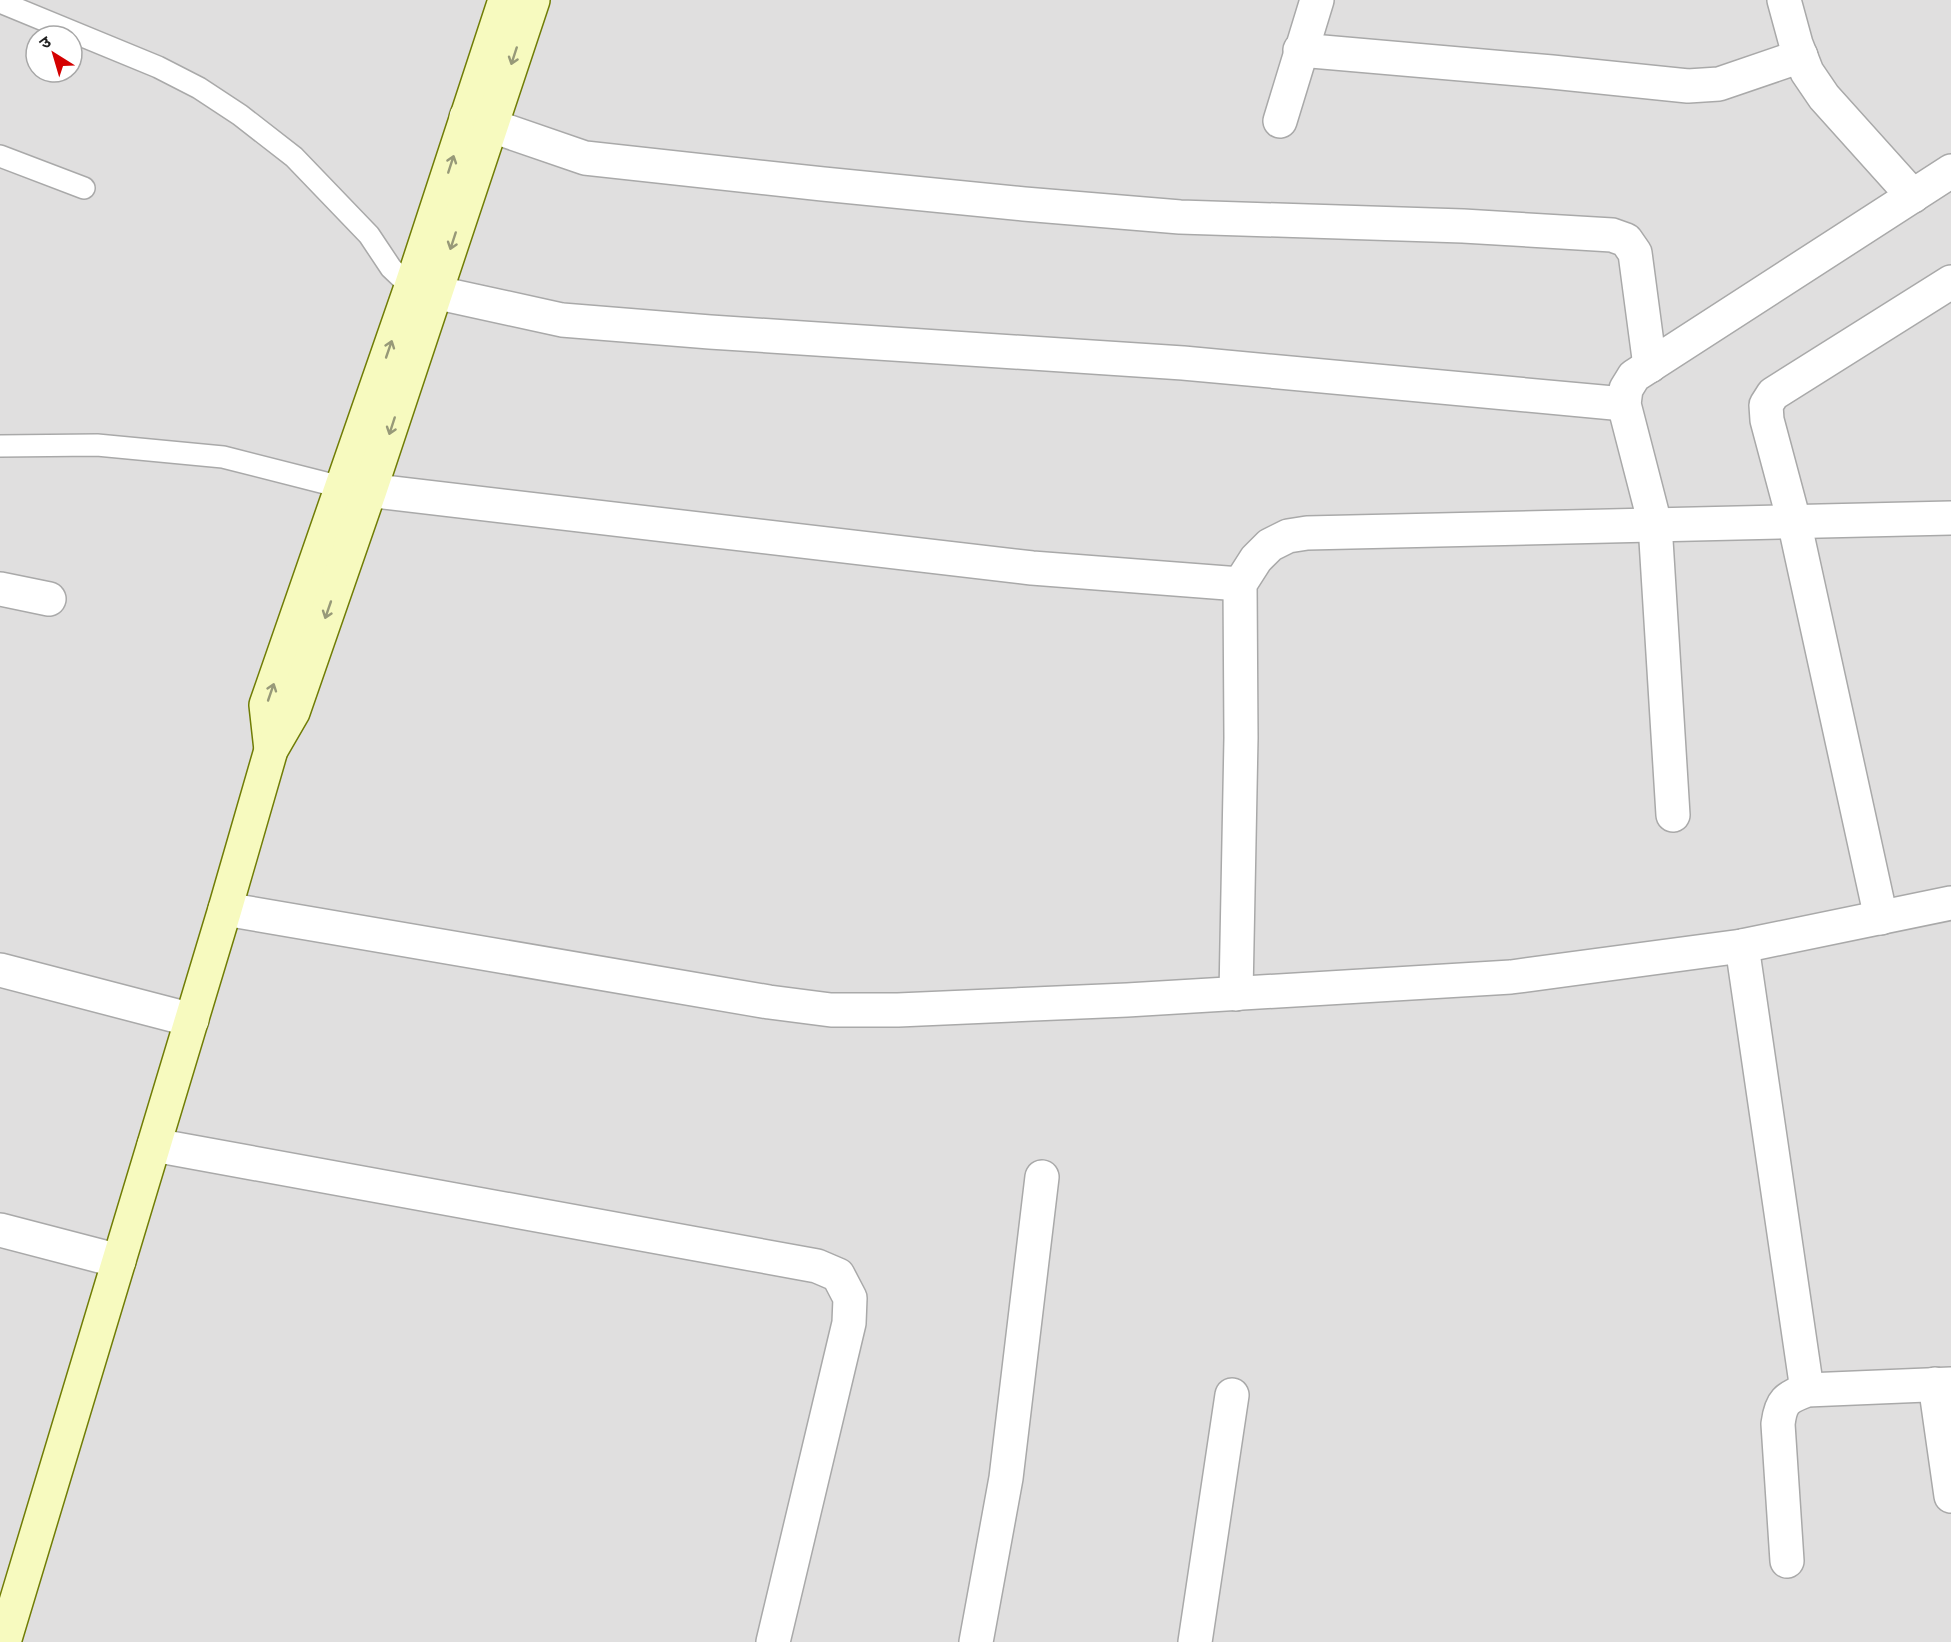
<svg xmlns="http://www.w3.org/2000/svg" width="1951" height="1642" viewBox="0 0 1951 1642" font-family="'Varela Round','Noto Sans Devanagari',sans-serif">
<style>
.residential{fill:#e0dfdf;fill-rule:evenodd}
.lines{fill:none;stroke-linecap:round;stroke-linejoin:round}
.lane-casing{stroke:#a9a9a9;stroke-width:24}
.street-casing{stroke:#a9a9a9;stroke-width:36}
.secondary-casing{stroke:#707d05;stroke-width:36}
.lane{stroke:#fff;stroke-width:21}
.street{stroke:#fff;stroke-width:33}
.secondary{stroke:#f7fabf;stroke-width:33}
.oneway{stroke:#979978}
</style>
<rect width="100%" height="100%" fill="#f2efe9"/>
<!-- residential -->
<path class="residential" d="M0 0H1951V1642H0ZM36 36H72V72H36Z"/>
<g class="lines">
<!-- lane casing -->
<g class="lane-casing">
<g id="lane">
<polyline points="0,2 158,67 199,88 240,115 294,157 369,235 391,268 411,287"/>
<polyline points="0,156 84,188"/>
<polyline points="0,446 97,445 223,457 341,487"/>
</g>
</g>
<!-- street casing -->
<g class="street-casing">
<g id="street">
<polyline points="1784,0 1796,44 1807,72 1824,97 1913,196"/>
<polyline points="1300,50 1552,72 1688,86 1719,84 1801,56"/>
<polyline points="466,117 585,158 823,184 1024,204 1180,217 1463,226 1612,235 1626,240 1635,253 1650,366"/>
<polyline points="1280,121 1317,0"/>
<polyline points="411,287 562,320 710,332 1183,363 1624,404"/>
<polyline points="341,487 1032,568 1240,584"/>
<polyline points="0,589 49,599"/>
<polyline points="1673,815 1655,524 1624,404 1626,389 1634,376 1951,171"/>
<polyline points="225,909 769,1002 831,1010 898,1010 1127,1000 1511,977 1742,946 1951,903"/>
<polyline points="1881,918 1794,521 1767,420 1766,405 1773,394 1951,282"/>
<polyline points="1742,946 1807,1390"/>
<polyline points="0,970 192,1020"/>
<polyline points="1236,994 1241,738 1240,584 1256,559 1270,545 1288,536 1307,533 1951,518"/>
<polyline points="154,1145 817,1266 838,1275 850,1298 849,1323 773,1642"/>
<polyline points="0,1230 119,1261"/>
<polyline points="1935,1384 1951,1496"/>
<path d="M1787 1561 1778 1424C1781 1401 1786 1398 1807 1390L1951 1384"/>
<polyline points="976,1642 1006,1478 1042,1177"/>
<polyline points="1195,1642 1232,1395"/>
</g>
</g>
<!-- secondary casing -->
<g class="secondary-casing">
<g id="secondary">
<polyline points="271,750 266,705 411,287 505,0"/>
<polyline points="4,1642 225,909 271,750 293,712 370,490 533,0"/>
</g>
</g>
<!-- lane -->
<use href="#lane" class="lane"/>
<!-- street -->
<use href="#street" class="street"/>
<!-- secondary -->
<use href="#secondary" class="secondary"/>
</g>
<!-- one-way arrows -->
<defs><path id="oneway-shaft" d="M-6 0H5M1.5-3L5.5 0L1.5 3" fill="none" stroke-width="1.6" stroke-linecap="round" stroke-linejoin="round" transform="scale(1.5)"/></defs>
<g class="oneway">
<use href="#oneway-shaft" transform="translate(514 56) rotate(108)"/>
<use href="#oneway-shaft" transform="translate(451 164) rotate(-72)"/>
<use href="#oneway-shaft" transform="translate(453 241) rotate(108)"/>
<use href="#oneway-shaft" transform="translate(389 349) rotate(-71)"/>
<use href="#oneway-shaft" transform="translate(392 426) rotate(108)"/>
<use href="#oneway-shaft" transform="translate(328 610) rotate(109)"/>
<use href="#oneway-shaft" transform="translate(271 692) rotate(-71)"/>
</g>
<!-- north arrow -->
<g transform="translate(54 54) rotate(323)"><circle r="28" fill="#ffffff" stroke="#a7a7a7" stroke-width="1.5"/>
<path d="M0-4.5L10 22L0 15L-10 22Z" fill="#d40000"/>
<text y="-9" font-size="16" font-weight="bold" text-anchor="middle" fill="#222222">उ</text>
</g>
</svg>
